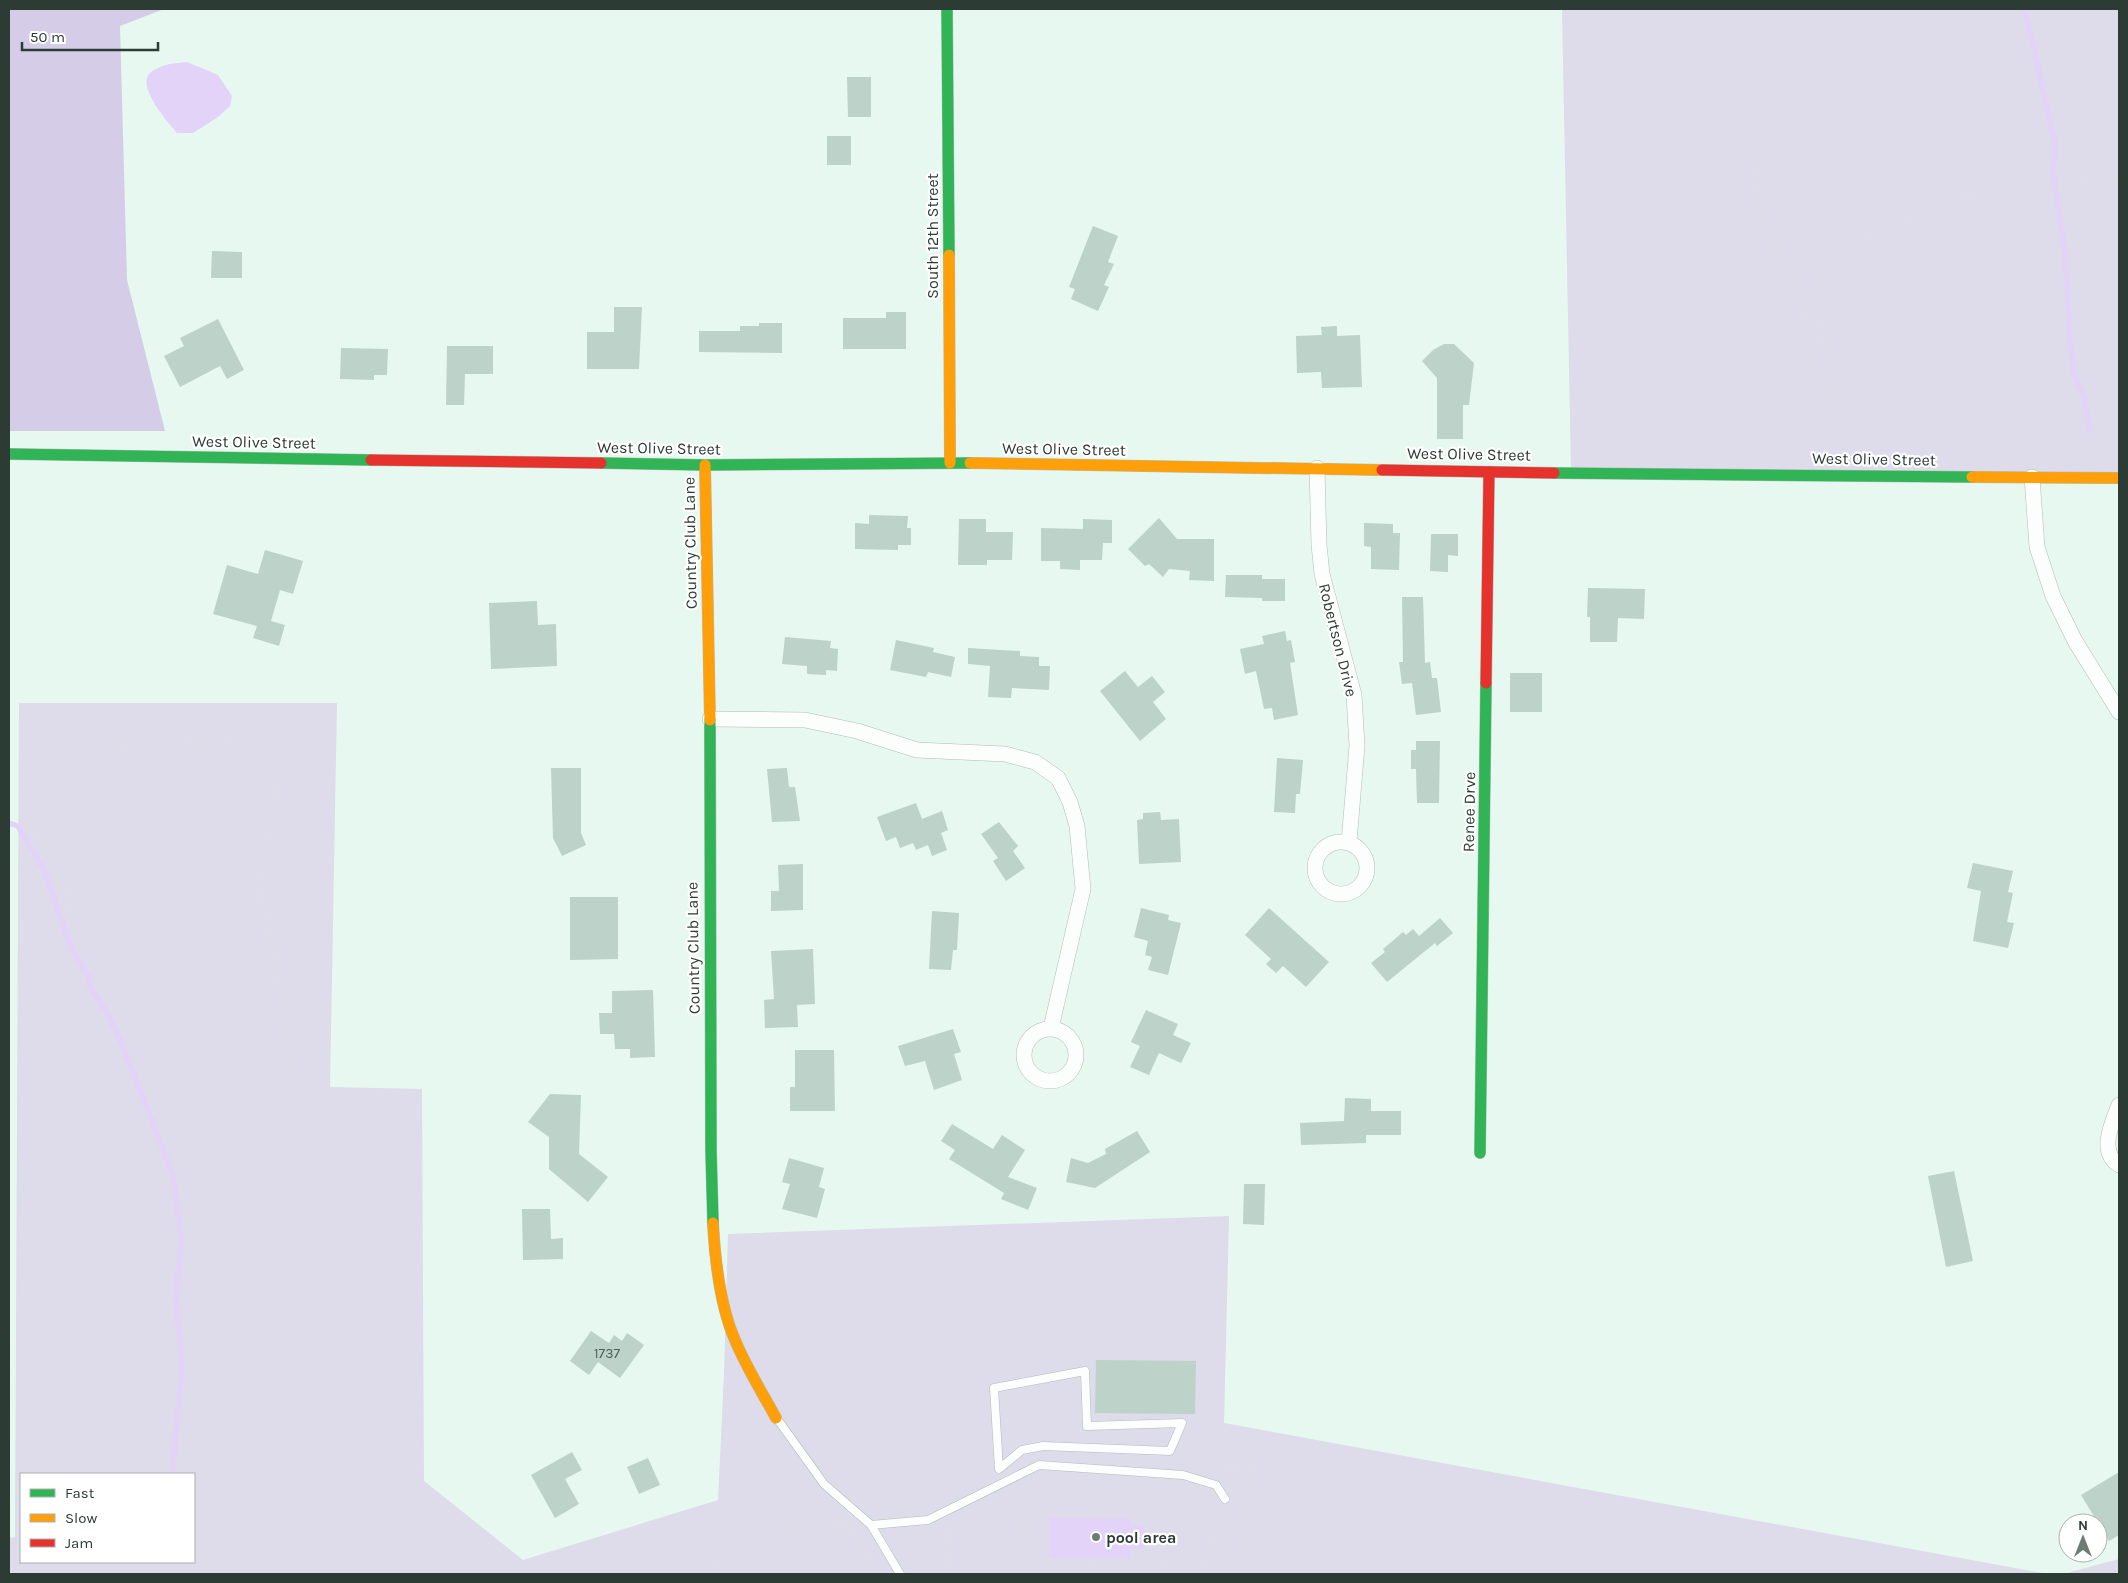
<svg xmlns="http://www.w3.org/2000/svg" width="2128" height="1583" viewBox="0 0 2128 1583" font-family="Karla,sans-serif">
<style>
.green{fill:#dedbea;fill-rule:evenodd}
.forest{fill:#d5cce7}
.water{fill:#e4d3f8}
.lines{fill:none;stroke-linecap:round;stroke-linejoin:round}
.stream{stroke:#e4d3f8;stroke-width:5.5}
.building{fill:#bdd2c8}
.lane-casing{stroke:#afbdb6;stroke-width:9}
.street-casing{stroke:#afbdb6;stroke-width:16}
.fast-casing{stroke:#afbdb6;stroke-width:12}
.slow-casing{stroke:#afbdb6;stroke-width:12}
.jam-casing{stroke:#afbdb6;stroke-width:12}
.path{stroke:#dce2df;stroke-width:3;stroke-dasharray:1 4;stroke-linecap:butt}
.lane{stroke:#fbfefd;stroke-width:8}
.street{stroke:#fbfefd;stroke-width:15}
.fast{stroke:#30b455;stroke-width:11}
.slow{stroke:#ff9f0a;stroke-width:11}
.jam{stroke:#e5322d;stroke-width:11}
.poi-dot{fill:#6d7d76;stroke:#fff;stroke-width:2}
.labels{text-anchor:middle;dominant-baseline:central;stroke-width:4.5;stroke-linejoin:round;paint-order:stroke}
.number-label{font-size:14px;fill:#506159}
.street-label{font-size:16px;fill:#2c3b34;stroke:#fff}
.poi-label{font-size:16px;font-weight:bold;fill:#2c3b34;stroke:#fff;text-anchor:start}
</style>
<rect width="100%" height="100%" fill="#e7f8f0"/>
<!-- green -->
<g class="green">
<polygon points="1562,9 2119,9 2119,478 1571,472"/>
<path d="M19 703H337L330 1087 422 1089 424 1481 523 1560 718 1500 724 1374 728 1234 1229 1216 1224 1423 2048 1574H9V1538L15 1537ZM21 1474H194V1562H21Z"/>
<polygon points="2119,1559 2119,1574 2063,1574"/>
</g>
<!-- forest -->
<polygon class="forest" points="9,9 164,9 120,26 127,280 165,431 9,431"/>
<!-- water -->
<g class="water">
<path d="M187 62 218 75 232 96 230 106 218 117 193 133H177C168 123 136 86 150 73 161 64 174 63 187 62Z"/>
<polygon points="1049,1518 1130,1519 1130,1525 1144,1525 1144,1549 1130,1549 1130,1558 1049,1558"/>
</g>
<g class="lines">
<!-- stream -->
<g class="stream">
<polyline points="2025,9 2055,144 2053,173 2065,253 2070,343 2074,374 2084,396 2089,430"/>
<polyline points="9,823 18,826 44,870 72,950 90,978 89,985 108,1015 121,1042 173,1175 181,1240 176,1299 182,1367 172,1474"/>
</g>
</g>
<!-- building -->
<g class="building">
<polygon points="847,77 871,77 871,117 848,117"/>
<rect x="827" y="136" width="24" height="29"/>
<polygon points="1093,226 1118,236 1108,262 1114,264 1104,285 1109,287 1098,311 1071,299 1075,289 1069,287"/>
<polygon points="212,251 242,252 242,278 211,278"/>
<polygon points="614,307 642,307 639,369 587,369 587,332 614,332"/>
<polygon points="886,312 906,312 906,349 843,349 843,318 886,318"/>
<polygon points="218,319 244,370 227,379 220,366 180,387 164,356 184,346 180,338"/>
<polygon points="759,323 782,323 782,353 699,352 699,331 740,331 740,326 759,326"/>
<polygon points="1337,326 1337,336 1360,335 1362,387 1322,388 1321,372 1297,373 1296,336 1322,335 1321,327"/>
<polygon points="1444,344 1454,344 1474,363 1469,405 1463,405 1463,439 1437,439 1437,378 1422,361 1433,350"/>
<polygon points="447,346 493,346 493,374 465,374 464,405 446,405"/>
<polygon points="341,348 388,349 387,375 374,375 374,380 340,379"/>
<polygon points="869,515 908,516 907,528 911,528 911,545 898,545 898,550 855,549 855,523 869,524"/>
<polygon points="1159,518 1177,539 1214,539 1214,581 1189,580 1190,571 1169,569 1163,577 1149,564 1145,566 1128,549"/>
<polygon points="959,519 986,519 986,532 1013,532 1012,560 987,560 987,565 958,565"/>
<polygon points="1083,519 1112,520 1112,543 1103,543 1102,560 1080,560 1080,570 1060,569 1060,561 1041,561 1041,528 1083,529"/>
<polygon points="1364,523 1393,524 1393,533 1400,533 1399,570 1371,569 1371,547 1364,546"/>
<polygon points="1431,534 1458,534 1458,556 1448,555 1448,572 1430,571"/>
<polygon points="265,550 303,561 293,594 280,590 271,621 285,625 279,646 253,638 257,626 213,614 227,565 258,574"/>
<polygon points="1226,575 1262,575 1262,579 1285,579 1285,601 1262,601 1262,598 1225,597"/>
<polygon points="1588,588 1645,589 1644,619 1618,618 1617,642 1590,642 1590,617 1587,617"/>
<polygon points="1402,597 1423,597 1425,663 1430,662 1432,678 1437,678 1441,712 1416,715 1412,683 1402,684 1399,662 1403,662"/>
<polygon points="537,601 538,625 556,624 557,666 491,669 489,603"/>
<polygon points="1285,631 1287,641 1291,640 1295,662 1290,663 1298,715 1274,720 1272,708 1264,709 1256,671 1245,674 1240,649 1264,644 1262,636"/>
<polygon points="785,637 831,641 830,648 838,649 837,671 826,670 826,675 807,674 807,666 782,664"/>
<polygon points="896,640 934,648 933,652 955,657 951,677 928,672 926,677 890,670"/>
<polygon points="968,648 1020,651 1020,656 1039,657 1039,666 1050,666 1049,690 1012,688 1011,698 988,697 990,666 968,664"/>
<polygon points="1125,671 1138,687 1152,676 1165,692 1153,702 1166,719 1140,741 1100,691"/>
<rect x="1510" y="673" width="32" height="39"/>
<polygon points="1416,741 1440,741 1439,803 1417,803 1416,769 1411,769 1411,750 1416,750"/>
<polygon points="1277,758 1303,760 1300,794 1296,794 1295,813 1274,812"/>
<polygon points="551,768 581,768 581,833 586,845 562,856 553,838"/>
<polygon points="787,768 789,787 795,787 800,821 772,822 767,769"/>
<polygon points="916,803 922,819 942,811 948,830 941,833 947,850 932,856 928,845 916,850 913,843 900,848 896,837 886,841 877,817"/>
<polygon points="1160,812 1161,820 1179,819 1181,862 1139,864 1137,820 1143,819 1143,813"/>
<polygon points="999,822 1018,846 1013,851 1025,868 1006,881 993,861 998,858 981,834"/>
<polygon points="1973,863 2013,871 2008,892 2013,893 2007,922 2014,923 2008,948 1973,941 1981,891 1967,888"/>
<polygon points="803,864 803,910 771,911 771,891 779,891 778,865"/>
<polygon points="570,897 618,897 618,959 570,960"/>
<polygon points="1141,908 1169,915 1168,920 1181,923 1168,975 1148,970 1152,957 1145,955 1148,941 1134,937"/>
<polygon points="1269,908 1329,962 1306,987 1283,966 1276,973 1266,964 1271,959 1245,935"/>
<polygon points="932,911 959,913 957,950 953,950 951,970 929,969"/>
<polygon points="1440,918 1453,933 1437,946 1435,943 1387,982 1371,963 1385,952 1383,949 1403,932 1406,935 1413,929 1419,936"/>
<polygon points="813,949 815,1004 797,1005 798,1027 765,1028 764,1000 774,999 771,951"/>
<polygon points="653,990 655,1057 630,1058 630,1049 615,1049 614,1034 600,1034 599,1013 612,1013 612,991"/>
<polygon points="1146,1010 1178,1024 1173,1035 1191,1043 1181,1063 1159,1053 1149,1075 1130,1067 1140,1046 1131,1042"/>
<polygon points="953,1029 961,1052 954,1054 962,1080 934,1090 925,1061 905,1066 898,1046"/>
<polygon points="795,1050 834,1050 835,1111 790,1111 790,1087 795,1087"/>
<polygon points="550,1094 581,1095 579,1154 608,1177 588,1202 549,1169 549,1137 528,1122"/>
<polygon points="1345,1098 1371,1099 1371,1111 1401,1111 1401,1135 1366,1135 1366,1143 1301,1145 1300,1123 1344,1121"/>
<polygon points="952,1124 993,1149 1002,1135 1025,1150 1008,1177 1037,1188 1028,1210 1001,1199 1004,1193 949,1159 955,1150 941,1141"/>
<polygon points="1137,1131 1150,1152 1095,1188 1066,1182 1071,1158 1088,1163 1106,1154 1105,1149"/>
<polygon points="789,1158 824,1168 819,1187 825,1189 817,1218 782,1209 790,1184 782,1182"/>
<polygon points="1954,1171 1973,1261 1946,1267 1928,1176"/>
<polygon points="1244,1184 1265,1184 1264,1225 1243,1224"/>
<polygon points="522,1209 550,1209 551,1239 563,1238 563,1259 523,1260"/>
<polygon points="591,1331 609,1343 614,1335 622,1341 627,1333 644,1345 620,1378 598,1362 589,1375 570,1361"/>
<polygon points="1096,1360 1196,1361 1195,1414 1095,1413"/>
<polygon points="572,1452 582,1470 565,1479 579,1504 555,1518 531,1475"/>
<polygon points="648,1458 660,1485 639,1494 627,1467"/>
<polygon points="2119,1472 2119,1535 2109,1541 2081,1495"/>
</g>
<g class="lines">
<!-- lane casing -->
<g class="lane-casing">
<g id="lane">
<polygon points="1085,1371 1087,1426 1182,1423 1170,1451 1043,1446 1022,1450 999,1469 994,1388"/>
<polyline points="778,1420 824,1484 871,1525 900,1574"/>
<polyline points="871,1525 928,1520 1039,1465 1183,1475 1216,1485 1225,1499"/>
</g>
</g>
<!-- street casing -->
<g class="street-casing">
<g id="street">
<polyline points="1317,468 1319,545 1322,574 1354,695 1357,746 1349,842"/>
<polyline points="2032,477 2037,547 2053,596 2075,641 2119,712"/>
<polyline points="710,719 805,720 857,731 917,750 1005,754 1035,762 1058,778 1070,802 1077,826 1083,889 1051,1028"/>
<circle cx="1341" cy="868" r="26"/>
<circle cx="1050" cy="1055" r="26"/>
<path d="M2119 1105C2112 1123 2098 1152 2119 1165"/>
</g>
</g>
<!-- fast casing -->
<g class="fast-casing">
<g id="fast">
<polyline points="947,9 949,255"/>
<polyline points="9,454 371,460"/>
<polyline points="601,463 705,465 970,463"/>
<polyline points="1554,473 1972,477"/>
<polyline points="710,720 711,1151 713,1223"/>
<polyline points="1480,1153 1486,683"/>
</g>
</g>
<!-- slow casing -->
<g class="slow-casing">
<g id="slow">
<polyline points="949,255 950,463"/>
<polyline points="970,463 1382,470"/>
<polyline points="705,465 710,720"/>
<polyline points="1972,477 2119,478"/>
<path d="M713 1223C715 1260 720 1306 735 1340 746 1367 762 1392 776 1418"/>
</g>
</g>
<!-- jam casing -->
<g class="jam-casing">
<g id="jam">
<polyline points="371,460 601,463"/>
<polyline points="1382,470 1554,473"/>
<polyline points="1486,683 1489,472"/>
</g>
</g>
<!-- path -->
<g class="path">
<path d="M1759 169 1757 197 1762 220 1774 246 1807 311 1809 365 1819 381 1829 390H1836L1840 384C1839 368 1832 360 1824 346 1817 335 1815 319 1815 306 1815 257 1859 242 1895 224 1913 215 1931 204 1951 199 1980 191 2012 191 2041 186"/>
<polyline points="2077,182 2119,177"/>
<polyline points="270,746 276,756 277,785 265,846 262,895 268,935 284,1001 292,1085"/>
<polyline points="41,937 48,926 71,910 70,896 62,887 52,869 38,836 36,817 47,799 81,778 101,759 115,750 130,746 154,744 239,739"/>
<polyline points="133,1119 162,1110"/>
<polyline points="172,1404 187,1404"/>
<polyline points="1184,1445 1194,1448 1208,1457 1209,1470"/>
<polyline points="1214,1470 1251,1465 1242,1574"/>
<path d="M1005 1495C1022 1520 1032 1545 1038 1574"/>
<polyline points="835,1515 858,1539 874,1574"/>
<polyline points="1128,1558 1127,1568 1143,1571 1168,1565 1189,1573"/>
<path d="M694 1574C718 1567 736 1549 758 1539 783 1528 826 1528 853 1526"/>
<polyline points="945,1574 948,1523"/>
<polyline points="1091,1574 1092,1558"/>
<polyline points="1187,1574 1208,1564 1216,1532 1204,1494"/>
</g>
<!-- lane -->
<use href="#lane" class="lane"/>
<!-- street -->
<use href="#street" class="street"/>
<!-- fast -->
<use href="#fast" class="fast"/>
<!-- slow -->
<use href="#slow" class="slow"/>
<!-- jam -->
<use href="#jam" class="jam"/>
</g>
<!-- markers -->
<circle class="poi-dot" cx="1096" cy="1537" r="5"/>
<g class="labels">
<!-- number labels -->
<g class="number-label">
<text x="607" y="1353">1737</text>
</g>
<!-- street labels -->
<g class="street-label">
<text transform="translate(932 236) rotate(-90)">South 12th Street</text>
<text transform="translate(254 442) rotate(1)">West Olive Street</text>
<text transform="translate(659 448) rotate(1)">West Olive Street</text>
<text transform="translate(1064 449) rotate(1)">West Olive Street</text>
<text transform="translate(1469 454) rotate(1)">West Olive Street</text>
<text transform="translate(1874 459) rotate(1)">West Olive Street</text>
<text transform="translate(690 543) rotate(-91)">Country Club Lane</text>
<text transform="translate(1338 640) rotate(76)">Robertson Drive</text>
<text transform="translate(1469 812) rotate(-89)">Renee Drve</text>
<text transform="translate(693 948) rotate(-91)">Country Club Lane</text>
</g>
<!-- poi labels -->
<g class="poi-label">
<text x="1106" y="1537">pool area</text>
</g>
</g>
<!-- border -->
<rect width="2128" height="1583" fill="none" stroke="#2c3b34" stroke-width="20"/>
<!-- legend -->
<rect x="20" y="1473" width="175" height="90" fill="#ffffff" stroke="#abb1ae"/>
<rect x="30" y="1489" width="25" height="8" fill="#30b455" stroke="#abb1ae"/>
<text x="65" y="1498" font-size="15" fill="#2c3b34">Fast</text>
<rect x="30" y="1514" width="25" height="8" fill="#ff9f0a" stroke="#abb1ae"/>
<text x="65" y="1523" font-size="15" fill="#2c3b34">Slow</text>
<rect x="30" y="1539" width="25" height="8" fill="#e5322d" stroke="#abb1ae"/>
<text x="65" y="1548" font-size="15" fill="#2c3b34">Jam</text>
<!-- north arrow -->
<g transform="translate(2083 1538)"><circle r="24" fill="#ffffff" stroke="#abb1ae"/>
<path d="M0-4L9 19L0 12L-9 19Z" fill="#6d7d76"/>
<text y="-8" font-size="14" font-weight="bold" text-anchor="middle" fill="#2c3b34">N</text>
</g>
<!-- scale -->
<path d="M22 42v8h136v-8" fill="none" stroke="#2c3b34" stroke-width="2.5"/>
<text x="30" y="42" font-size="15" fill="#2c3b34" stroke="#ffffff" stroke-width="4" paint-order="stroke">50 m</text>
</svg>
